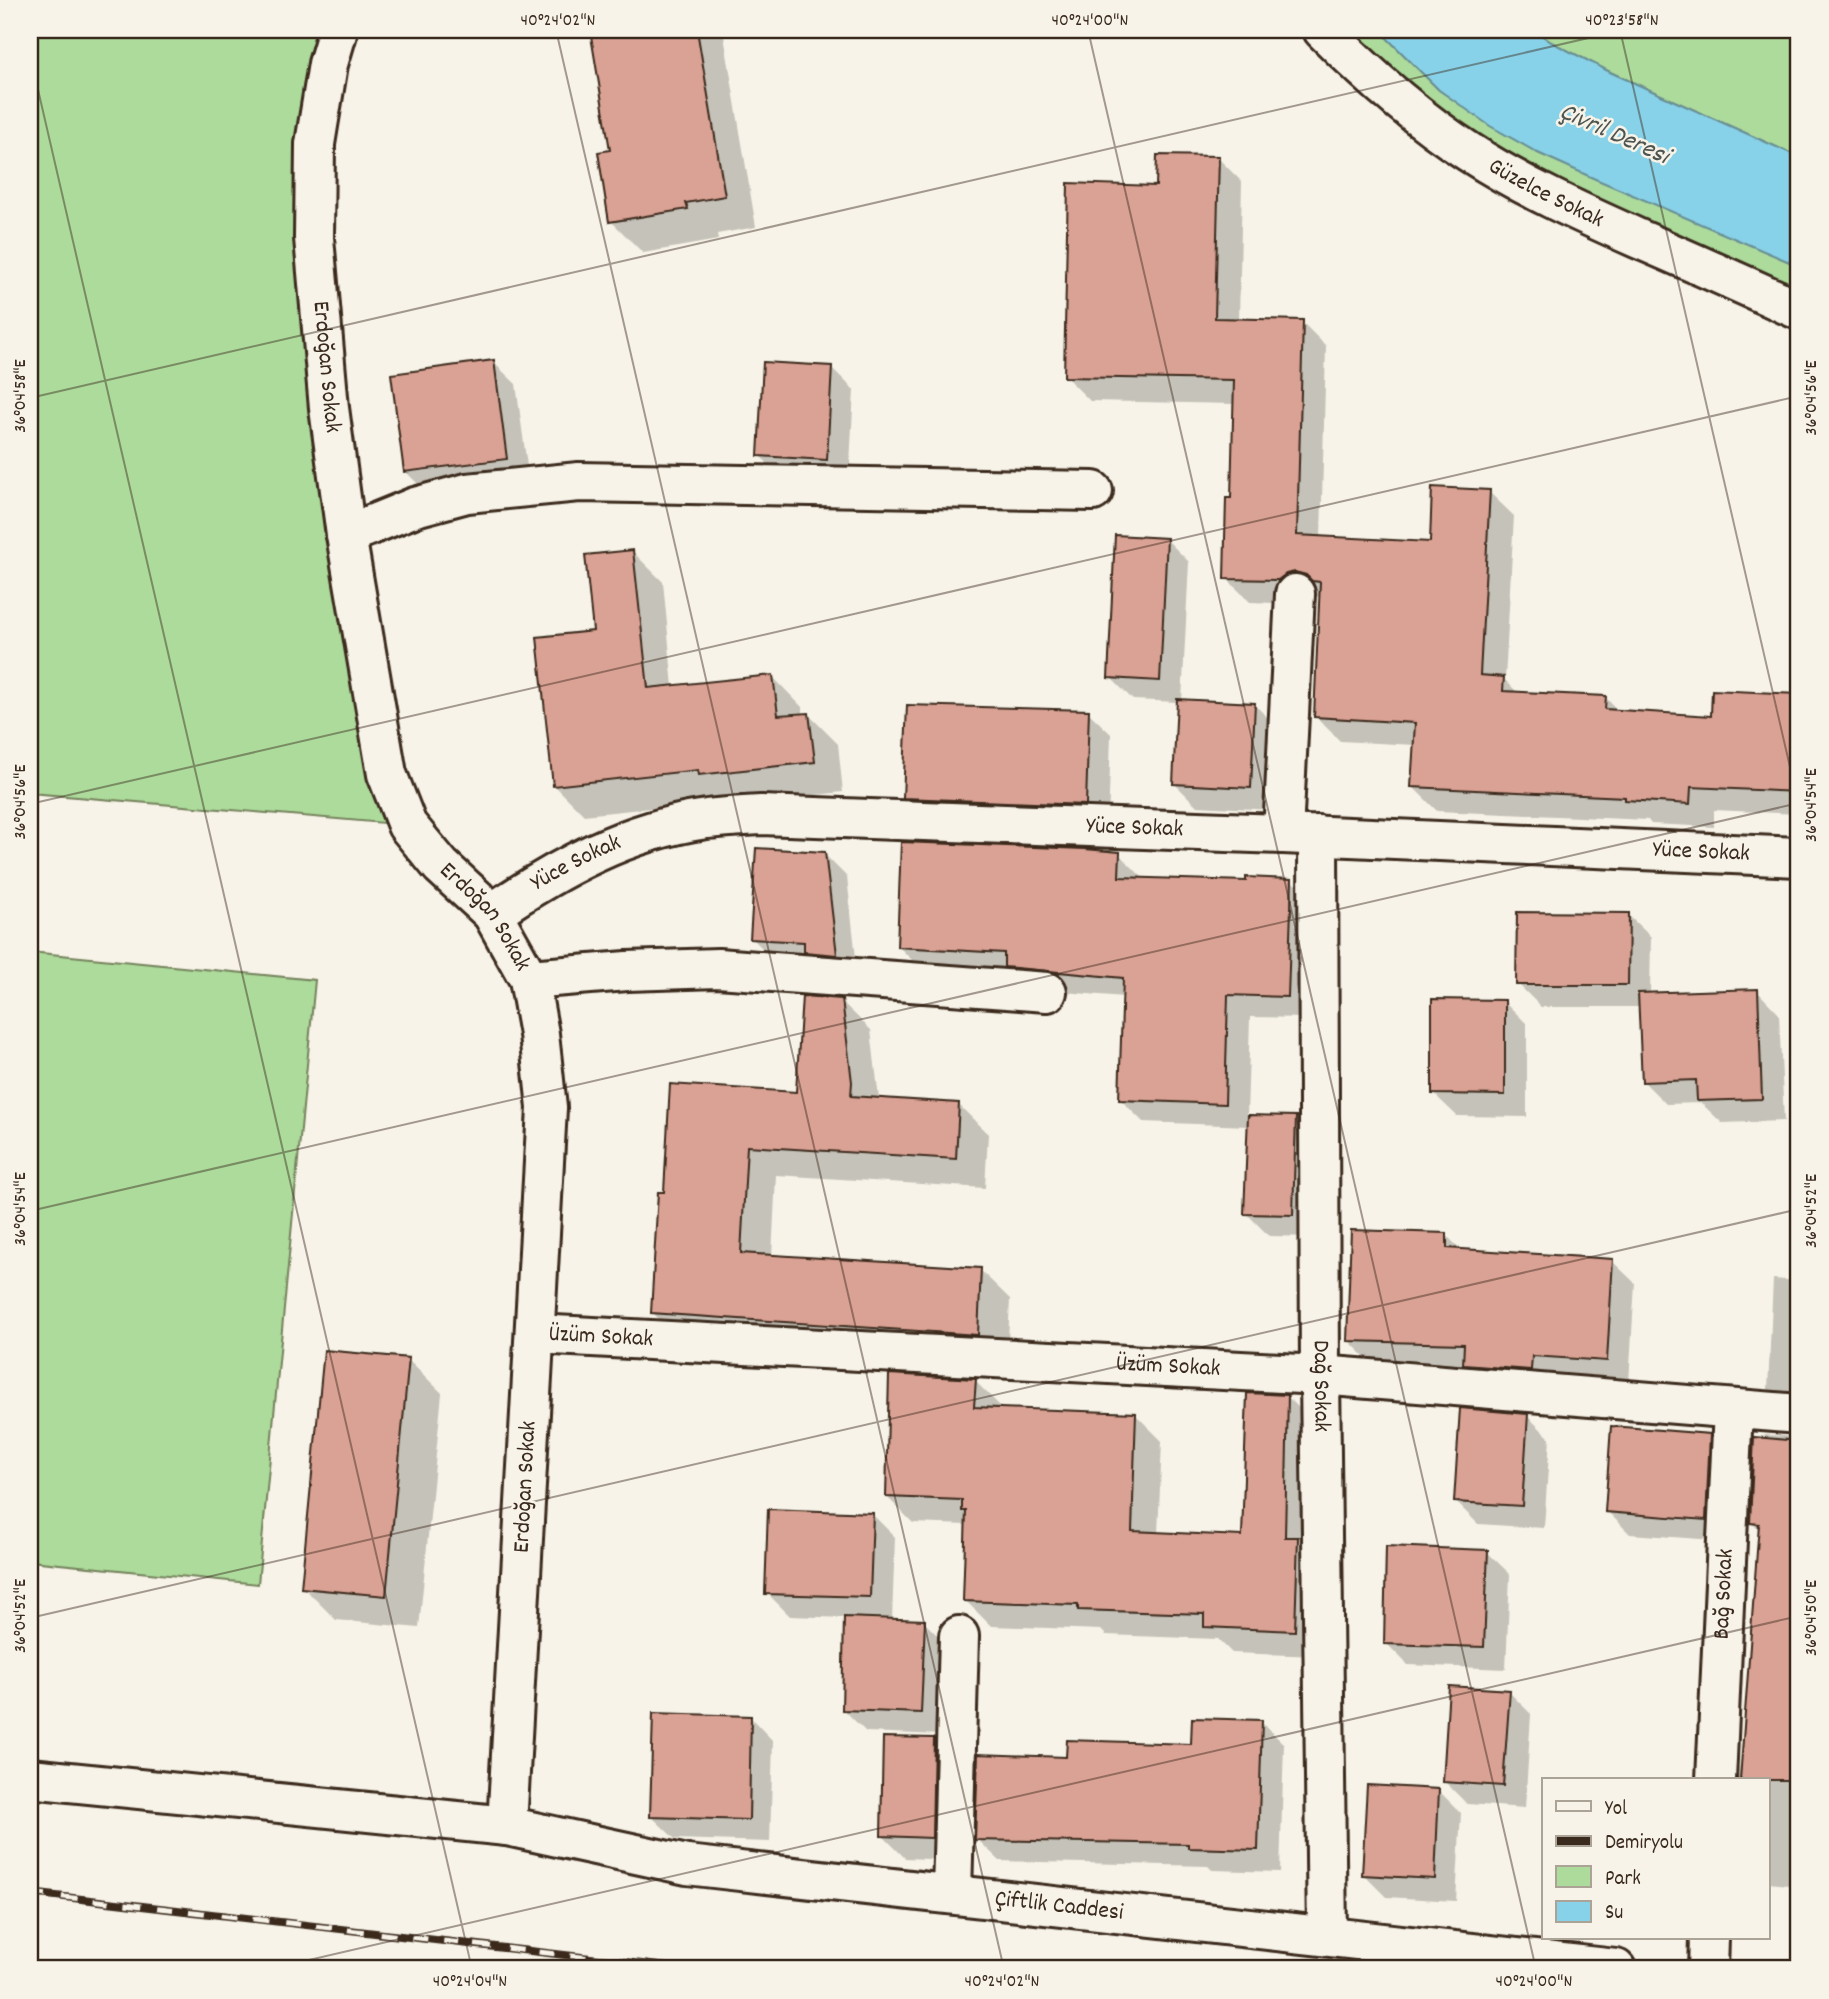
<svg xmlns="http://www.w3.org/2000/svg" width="1829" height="1999" viewBox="0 0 1829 1999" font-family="Dekko,sans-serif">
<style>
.green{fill:#acdb9b;stroke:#74825c;stroke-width:2}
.water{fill:#87d2e8;stroke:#698f97;stroke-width:2}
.shadow{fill:#0003}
.building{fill:#daa294;stroke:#3b2a1e;stroke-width:2}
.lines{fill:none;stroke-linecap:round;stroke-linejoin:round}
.minor-casing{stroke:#3b2a1e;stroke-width:44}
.minor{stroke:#f7f3e8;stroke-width:38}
.rail-casing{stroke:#3b2a1e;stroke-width:8}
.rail{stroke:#f7f3e8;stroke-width:5;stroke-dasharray:16;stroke-linecap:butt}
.ticks{fill:none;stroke:#3b2a1e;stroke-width:2;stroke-opacity:0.45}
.labels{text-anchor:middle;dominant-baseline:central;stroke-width:5;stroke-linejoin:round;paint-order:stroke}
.street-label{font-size:24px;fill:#3b2a1e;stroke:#f7f3e8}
.water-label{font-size:26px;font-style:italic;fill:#4e5450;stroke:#f7f3e8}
.neatline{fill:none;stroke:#3b2a1e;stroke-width:2.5}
.ticks-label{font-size:18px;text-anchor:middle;fill:#3b2a1e}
</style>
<rect width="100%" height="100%" fill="#f7f3e8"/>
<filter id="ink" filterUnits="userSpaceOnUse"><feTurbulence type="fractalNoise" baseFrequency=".0143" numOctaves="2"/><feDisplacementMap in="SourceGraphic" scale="14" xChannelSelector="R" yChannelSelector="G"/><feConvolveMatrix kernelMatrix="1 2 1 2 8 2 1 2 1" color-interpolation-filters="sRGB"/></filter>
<g filter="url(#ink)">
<!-- green -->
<g class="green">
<polygon points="30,30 338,30 314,238 407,825 30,793"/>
<polygon points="1323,30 1379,30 1439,90 1538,153 1799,266 1799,310 1578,211"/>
<polygon points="1534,30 1799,30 1799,157 1612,73 1551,42"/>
<polygon points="30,952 315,980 258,1584 30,1561"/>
</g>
<!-- water -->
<polygon class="water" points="1379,30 1534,30 1551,42 1612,73 1799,157 1799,266 1593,178 1538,153 1490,126 1439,90"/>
<!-- shadow -->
<g class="shadow">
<polygon points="591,30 723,30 756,227 717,234 718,240 643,253 611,221 612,151"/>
<polygon points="1218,158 1242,182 1239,320 1302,322 1326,346 1321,538 1431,544 1489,492 1514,516 1505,680 1518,693 1605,697 1619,712 1713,718 1714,692 1799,696 1799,814 1714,810 1714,827 1651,824 1648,820 1437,811 1413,787 1415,745 1340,741 1316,717 1321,596 1310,598 1303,604 1250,602 1226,578 1233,500 1235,404 1090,401 1065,376 1157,188"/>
<polygon points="493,362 516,384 529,481 428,494 405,471"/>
<polygon points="832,368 854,390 849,482 783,478 760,456"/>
<polygon points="1166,539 1189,562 1182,701 1254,704 1277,727 1273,810 1197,806 1175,784 1179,702 1133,700 1110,677"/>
<polygon points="633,552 663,582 673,687 773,677 802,707 803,715 808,714 838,744 843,792 730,804 726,800 584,815 554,785 595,633"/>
<polygon points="1088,712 1111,734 1108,827 927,820 905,798"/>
<polygon points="824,854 847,877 858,976 774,960 752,938"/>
<polygon points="1119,854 1142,877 1141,880 1248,883 1291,880 1313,903 1310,1018 1250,1017 1247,1117 1295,1118 1317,1141 1315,1237 1269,1236 1246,1213 1249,1126 1143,1122 1120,1099 1124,997 1028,989 921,969 899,947"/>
<polygon points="1628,915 1651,937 1650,995 1757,991 1779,1014 1784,1121 1722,1123 1701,1103 1666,1104 1644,1082 1640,1007 1541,1007 1518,984"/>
<polygon points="841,1001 871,1030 879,1099 958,1104 988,1134 985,1188 776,1175 772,1257 980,1270 1010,1299 1007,1364 682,1342 652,1312 665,1194 798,1094"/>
<polygon points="1505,1002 1527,1024 1527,1117 1457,1116 1434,1094"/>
<polygon points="1446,1235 1462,1251 1612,1261 1635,1283 1629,1383 1487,1387 1466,1366 1371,1363 1348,1340"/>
<polygon points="1773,1279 1799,1281 1799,1413 1791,1413 1768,1389"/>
<polygon points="408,1360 442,1393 419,1628 336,1620 303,1587"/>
<polygon points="975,1381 1001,1407 1001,1410 1136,1415 1162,1441 1158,1534 1244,1538 1288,1397 1314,1423 1320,1656 1232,1653 1218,1639 1106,1635 1101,1630 991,1626 965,1600 967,1525 913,1523 887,1497"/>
<polygon points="1527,1416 1550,1438 1544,1528 1478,1524 1456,1502"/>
<polygon points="1765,1435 1799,1437 1799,1886 1768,1883 1768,1780 1738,1780 1741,1756 1744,1757 1760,1531 1751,1522"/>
<polygon points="1709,1436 1732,1458 1728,1541 1630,1534 1607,1511"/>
<polygon points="872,1514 895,1537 892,1621 924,1622 946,1644 943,1735 866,1732 844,1710 846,1618 790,1616 767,1593"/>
<polygon points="1487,1552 1510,1574 1506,1669 1408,1665 1386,1643"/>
<polygon points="1509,1692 1531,1714 1525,1808 1467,1804 1444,1781"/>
<polygon points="751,1718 773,1741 770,1842 675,1839 652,1817"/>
<polygon points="1261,1722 1284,1744 1280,1872 1212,1870 1208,1866 1000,1861 977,1839 1068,1759 1193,1745"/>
<polygon points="934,1740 956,1762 953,1860 905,1858 882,1835"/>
<polygon points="1439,1791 1461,1813 1456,1901 1386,1897 1363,1874"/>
</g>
<!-- building -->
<g class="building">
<polygon points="590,30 697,30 725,196 686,203 688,209 609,222 598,152 610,150"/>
<polygon points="1157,155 1219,156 1215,318 1303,320 1297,535 1430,542 1432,487 1490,490 1480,675 1504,677 1503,691 1606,696 1605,709 1711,716 1712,690 1799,694 1799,792 1691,787 1690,804 1625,800 1625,797 1411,787 1415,723 1314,717 1320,582 1312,581 1306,575 1295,572 1286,574 1278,580 1224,579 1226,498 1231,498 1234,380 1064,377 1068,183 1156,186"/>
<polygon points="494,360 507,459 404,472 391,374"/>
<polygon points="763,362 832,366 827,460 758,456"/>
<polygon points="1115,535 1167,538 1160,681 1108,678"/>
<polygon points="633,550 648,688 773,675 778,715 809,713 815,762 699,775 698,770 553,786 537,637 593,631 585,555"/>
<polygon points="1177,699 1255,703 1251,788 1173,784"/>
<polygon points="907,705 1089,710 1086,805 903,798"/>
<polygon points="901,842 1085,849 1120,852 1119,877 1246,881 1246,877 1292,879 1288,997 1228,995 1225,1104 1119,1100 1123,978 1004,967 1004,953 897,947"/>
<polygon points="756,848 825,852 837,955 804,952 804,942 750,939"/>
<polygon points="1517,912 1629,913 1628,985 1516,985"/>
<polygon points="1758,989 1762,1099 1697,1101 1696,1080 1642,1082 1638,993"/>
<polygon points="802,996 842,999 852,1082 851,1096 959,1103 956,1159 747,1146 741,1253 981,1268 978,1335 651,1313 658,1192 664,1192 670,1084 796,1092"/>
<polygon points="1432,999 1505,1000 1505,1095 1432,1094"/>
<polygon points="1248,1115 1296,1116 1293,1215 1244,1214"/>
<polygon points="1351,1230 1447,1233 1447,1248 1613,1259 1607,1361 1532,1356 1531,1370 1463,1365 1464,1344 1347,1341"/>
<polygon points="324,1350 409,1358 386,1596 301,1588"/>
<polygon points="889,1374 976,1379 974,1407 1136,1413 1132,1531 1242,1536 1247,1393 1288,1395 1285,1537 1298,1537 1295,1631 1204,1627 1204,1614 1078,1610 1078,1605 963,1601 966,1511 962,1511 962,1500 886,1497"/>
<polygon points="1460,1408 1528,1414 1522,1506 1454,1502"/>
<polygon points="1611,1426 1710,1434 1706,1520 1605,1512"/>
<polygon points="1754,1437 1799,1441 1799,1780 1740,1780 1759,1524 1750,1523"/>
<polygon points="768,1509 873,1513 870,1597 765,1594"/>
<polygon points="1386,1546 1488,1550 1484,1647 1384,1644"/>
<polygon points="844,1617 925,1620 921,1713 842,1710"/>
<polygon points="1449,1686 1510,1690 1503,1786 1443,1782"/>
<polygon points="653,1713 751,1716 749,1820 650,1817"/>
<polygon points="1192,1718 1262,1720 1258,1850 1188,1848 1188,1844 975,1840 978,1754 1066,1757 1067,1740 1191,1744"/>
<polygon points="883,1737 934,1738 932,1838 881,1836"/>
<polygon points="1367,1785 1439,1789 1435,1879 1362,1875"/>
</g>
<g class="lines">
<!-- minor casing -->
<g class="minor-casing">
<g id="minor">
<path id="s1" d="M338 30 328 64 315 144 314 238 329 408 346 535 387 774 407 825 441 866 492 913 529 979 539 1034 547 1108 507 1826"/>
<path id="s2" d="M1323 30C1368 75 1416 118 1469 152 1523 187 1581 213 1639 239 1693 262 1746 286 1799 310"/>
<polyline points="346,535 415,507 467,493 579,482 1093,491"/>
<polyline points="1283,834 1295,594"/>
<path id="s3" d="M1318 835 1320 1375 1327 1936"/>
<path id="s4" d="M492 913C558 868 627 830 707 819 725 817 743 816 761 815L1283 834 1799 857"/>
<polyline points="529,979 627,971 718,968 1047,992"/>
<path id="s5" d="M535 1334 1320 1375 1799 1414"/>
<path id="s6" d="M30 1778 507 1826 687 1865 1616 1969"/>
<path id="s7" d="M1716 1780 1733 1409"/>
<polyline points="952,1894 959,1636"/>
<polyline points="1708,1969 1709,1938"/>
</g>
</g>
<!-- minor -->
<use href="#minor" class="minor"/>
<!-- rail casing -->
<g class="rail-casing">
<polyline id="rail" points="30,1893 685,1969"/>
</g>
<!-- rail -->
<use href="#rail" class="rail"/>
</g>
</g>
<!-- ticks -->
<path class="ticks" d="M556 30 1004 1969M1088 30 1536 1969M1620 30 1799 806M30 55 472 1969M30 398 1623 30M30 804 1799 396M30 1211 1799 803M30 1618 1799 1209M270 1969 1799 1616"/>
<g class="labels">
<!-- street labels -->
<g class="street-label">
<text stroke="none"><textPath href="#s2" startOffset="278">Güzelce Sokak</textPath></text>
<text stroke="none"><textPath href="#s1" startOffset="340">Erdoğan Sokak</textPath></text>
<text stroke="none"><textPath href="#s4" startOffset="665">Yüce Sokak</textPath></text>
<text stroke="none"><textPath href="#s4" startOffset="1232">Yüce Sokak</textPath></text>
<text stroke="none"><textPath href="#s4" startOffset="98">Yüce Sokak</textPath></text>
<text stroke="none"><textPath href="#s1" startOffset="928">Erdoğan Sokak</textPath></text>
<text stroke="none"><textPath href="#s5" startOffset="66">Üzüm Sokak</textPath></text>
<text stroke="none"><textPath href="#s5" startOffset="634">Üzüm Sokak</textPath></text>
<text stroke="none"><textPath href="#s3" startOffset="551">Dağ Sokak</textPath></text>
<text transform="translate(526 1487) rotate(-87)">Erdoğan Sokak</text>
<text stroke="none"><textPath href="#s7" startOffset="186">Bağ Sokak</textPath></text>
<text stroke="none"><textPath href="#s6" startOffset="1038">Çiftlik Caddesi</textPath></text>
</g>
<!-- water labels -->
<g class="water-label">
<text transform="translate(1614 135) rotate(24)">Çivril Deresi</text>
</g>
</g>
<!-- margin -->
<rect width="1829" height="1999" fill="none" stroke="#f7f3e8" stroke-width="77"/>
<!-- legend -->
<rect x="1542" y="1778" width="228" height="161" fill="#f7f3e8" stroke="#aca397" stroke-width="2"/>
<rect x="1556" y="1801" width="35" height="10" fill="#f7f3e8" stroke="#aca397" stroke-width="2"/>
<text x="1605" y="1814" font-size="21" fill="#3b2a1e">Yol</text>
<rect x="1556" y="1836" width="35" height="10" fill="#3b2a1e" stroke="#aca397" stroke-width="2"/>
<text x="1605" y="1848" font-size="21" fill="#3b2a1e">Demiryolu</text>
<rect x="1556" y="1866" width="35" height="21" fill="#acdb9b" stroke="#aca397" stroke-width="2"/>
<text x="1605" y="1884" font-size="21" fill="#3b2a1e">Park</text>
<rect x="1556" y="1901" width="35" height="21" fill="#87d2e8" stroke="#aca397" stroke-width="2"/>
<text x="1605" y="1918" font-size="21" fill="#3b2a1e">Su</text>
<rect x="38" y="38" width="1752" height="1922" class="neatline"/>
<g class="ticks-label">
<text x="558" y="25">40°24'02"N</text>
<text x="1090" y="25">40°24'00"N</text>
<text x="1622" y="25">40°23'58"N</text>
<text transform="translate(19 396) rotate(-90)" y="6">36°04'58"E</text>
<text transform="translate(1810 398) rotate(-90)" y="6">36°04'56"E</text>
<text transform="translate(19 802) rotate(-90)" y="6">36°04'56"E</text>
<text transform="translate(1810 805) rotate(-90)" y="6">36°04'54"E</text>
<text transform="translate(19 1209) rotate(-90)" y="6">36°04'54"E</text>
<text transform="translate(1810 1211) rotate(-90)" y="6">36°04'52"E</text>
<text transform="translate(19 1616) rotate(-90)" y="6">36°04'52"E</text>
<text transform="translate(1810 1618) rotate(-90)" y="6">36°04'50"E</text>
<text x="470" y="1986">40°24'04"N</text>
<text x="1002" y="1986">40°24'02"N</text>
<text x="1534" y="1986">40°24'00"N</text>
</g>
</svg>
